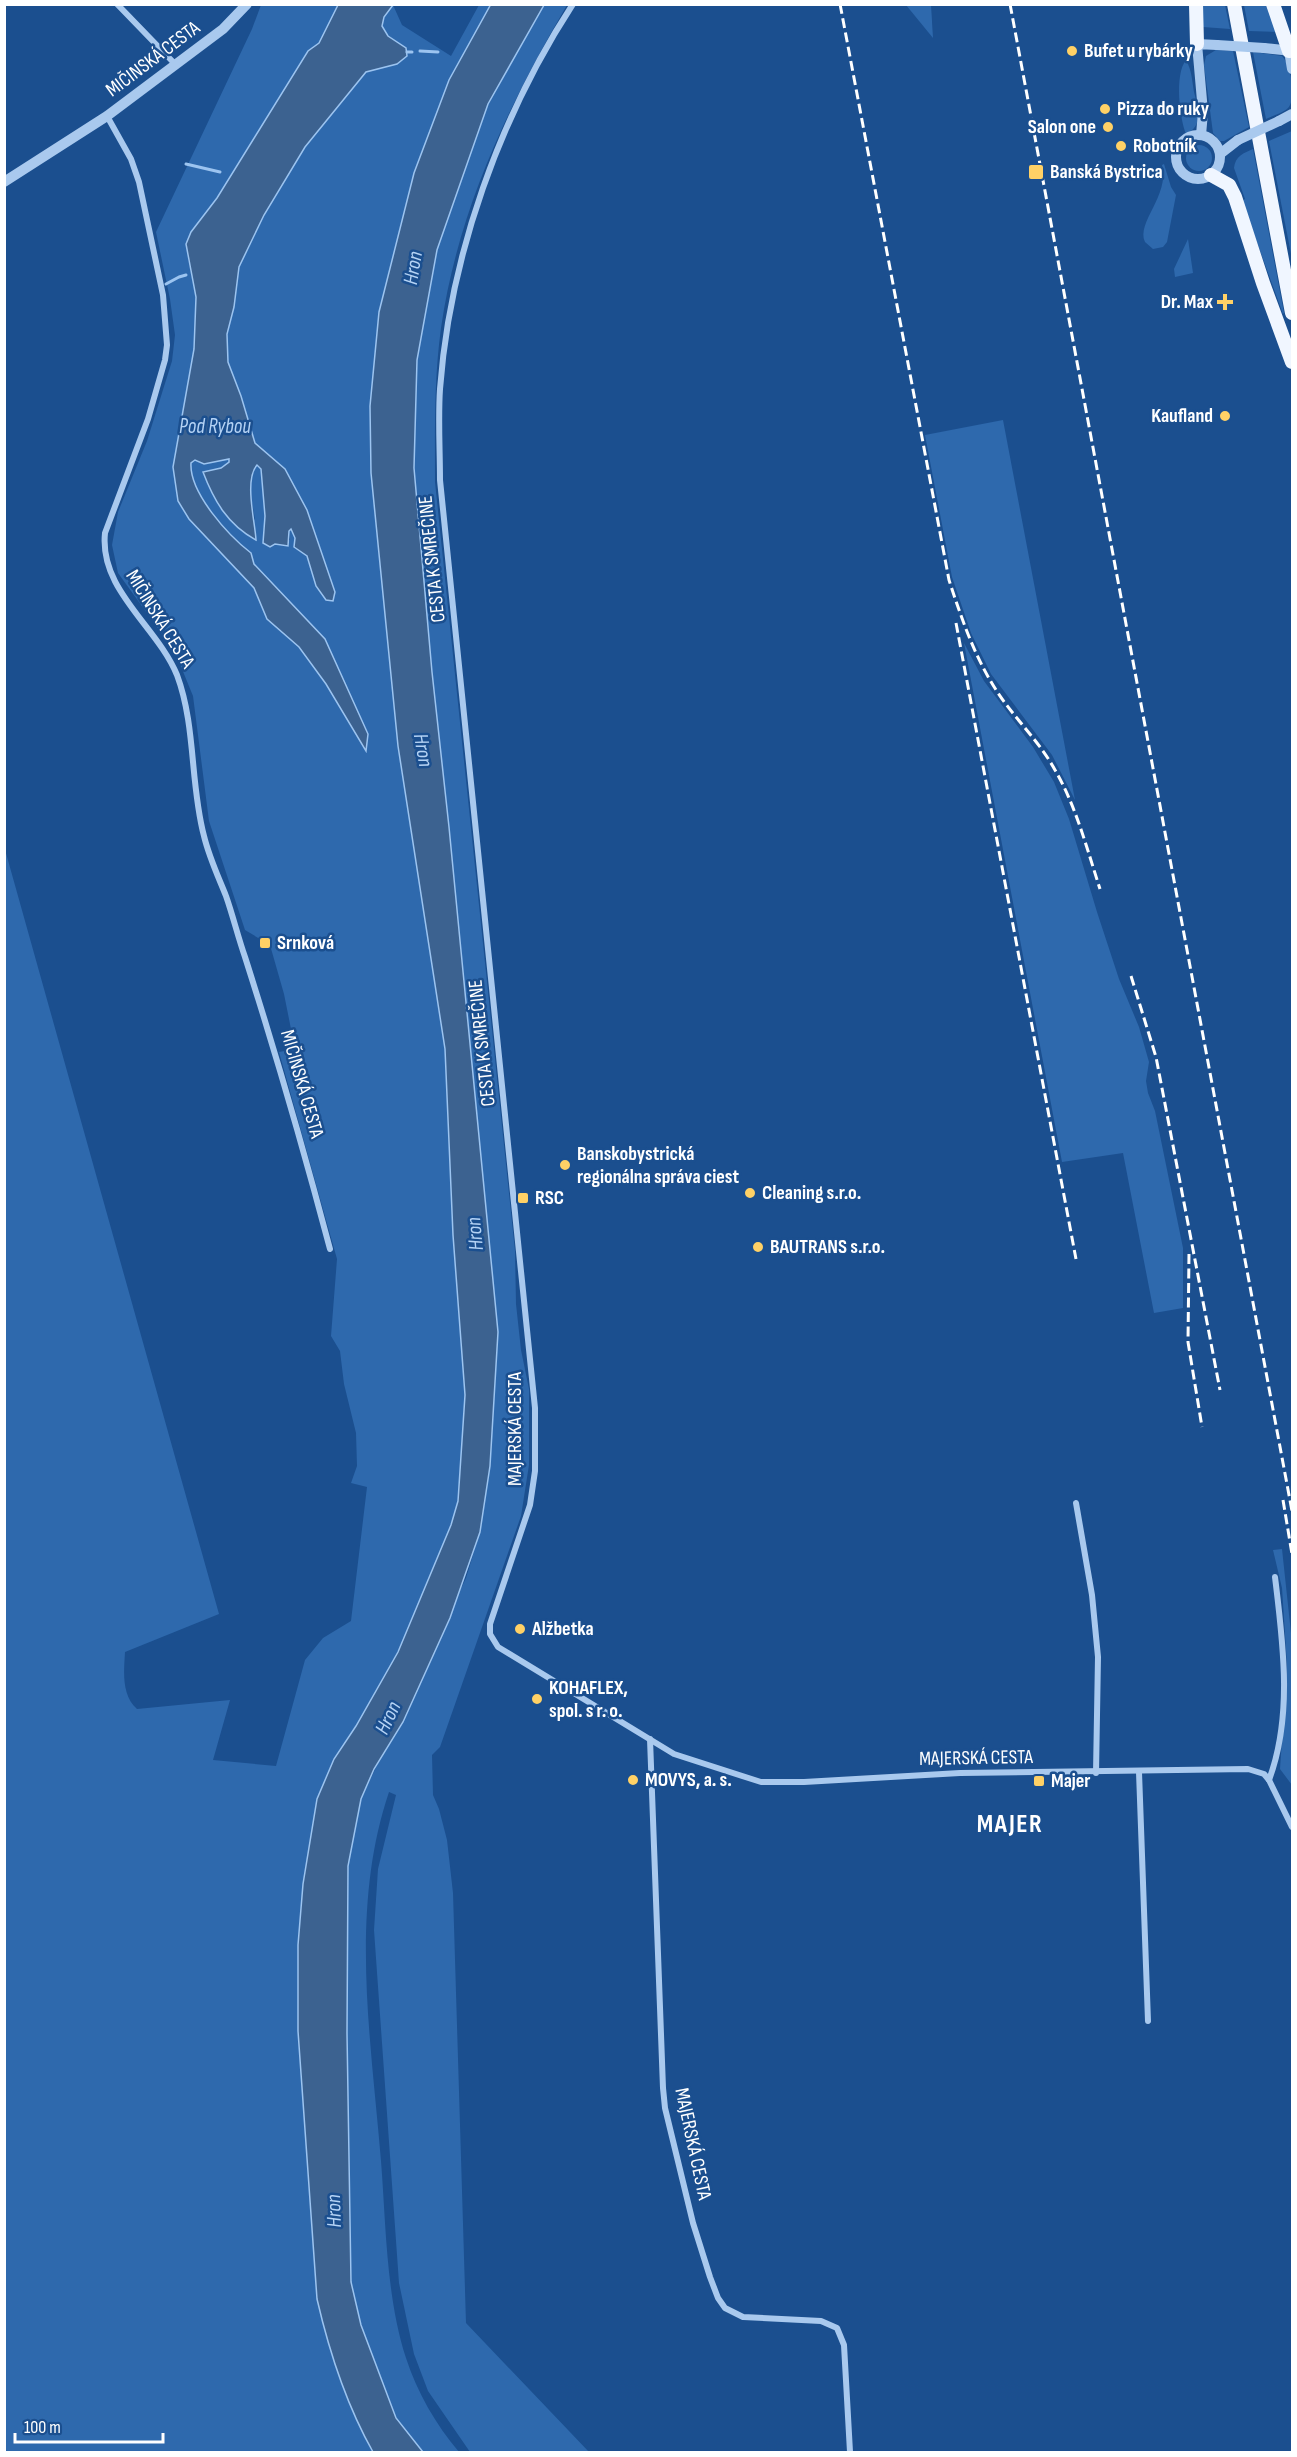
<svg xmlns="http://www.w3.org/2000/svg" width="1297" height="2457" viewBox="0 0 1297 2457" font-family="'Sofia Sans Condensed',sans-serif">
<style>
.green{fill:#2e69ad}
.water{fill:#3c6290;stroke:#9cc4f0;stroke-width:1.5}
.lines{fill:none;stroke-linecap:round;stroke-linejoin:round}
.stream{stroke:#9cc4f0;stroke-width:3}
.minor{stroke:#a9c9ee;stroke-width:6}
.tertiary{stroke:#a9c9ee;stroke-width:10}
.primary{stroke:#f0f6ff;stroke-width:14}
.rail{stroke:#fff;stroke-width:3;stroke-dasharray:10 4.5;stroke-linecap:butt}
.tertiary-bridge{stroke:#a9c9ee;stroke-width:10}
.poi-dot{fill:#ffd166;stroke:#1b4f8f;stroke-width:2}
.labels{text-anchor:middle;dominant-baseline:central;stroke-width:5;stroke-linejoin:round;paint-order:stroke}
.poi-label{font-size:20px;font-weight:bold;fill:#fff;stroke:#1b4f8f;text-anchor:start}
.street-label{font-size:20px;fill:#fff;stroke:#1b4f8f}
.water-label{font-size:21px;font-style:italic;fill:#b5d3f5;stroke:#1b4f8f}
.district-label{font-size:26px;font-weight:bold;letter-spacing:1.5px;fill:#fff;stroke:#1b4f8f}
</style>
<rect width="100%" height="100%" fill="#1b4f8f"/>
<!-- green -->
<g class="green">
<path d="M261 5H338L319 43 308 51 217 198 191 232 188 258 196 297 194 349 178 501 189 519 254 588 267 619 299 647 326 684 366 750 254 564 251 553C228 536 189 493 191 463L195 460 204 464 229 458V462L221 468 203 472 255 520C253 503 244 479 257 465L261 469 265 516 263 543 270 547 290 540 289 531 291 528 307 556 316 586 333 601 335 592 307 510 285 469 255 443 241 396 228 362 227 334 234 307 239 267 264 215 305 147 366 72 397 64 406 48 388 36 382 26 384 17 393 5 402 25 451 56 479 5H491L449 80 414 173 379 312 370 406 371 473 398 746 445 1049 453 1235 465 1395 458 1501 451 1525 398 1652 356 1726 334 1759 317 1799 303 1884 298 1945V2031L317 2299 363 2434 373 2452H5L4 846 219 1614 125 1652C124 1671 121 1695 137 1709L230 1700 213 1760 276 1766 305 1660 323 1638 351 1621 367 1487 351 1483 357 1466 356 1433 344 1384 340 1351 331 1336 337 1259 279 1052 295 1049 284 994 270 945 245 930 209 821 193 696 175 652 118 573 112 545 118 512 147 441 172 361 175 335 170 299 156 232 252 29Z"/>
<path d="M544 5H567C508 106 458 210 441 328 434 379 435 431 435 482L515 1251 516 1304 521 1350 529 1389V1465L521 1516 440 1747 432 1755 433 1795 439 1809 447 1840 453 1893 466 2323 589 2452H470L428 2391 414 2354 399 2283 374 1930 378 1869 396 1795 389 1792C349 1910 371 2039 381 2161 386 2224 386 2297 406 2358 417 2392 436 2425 459 2452H423L396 2418 361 2325 351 2282 347 2033 348 1866 361 1799 466 1578 480 1532 490 1466 498 1332 449 827 432 672 414 468 417 360 437 250 488 104Z"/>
<polygon points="906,5 931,5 933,38"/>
<polygon points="1202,5 1225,5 1230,29 1203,27"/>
<polygon points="1244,5 1268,5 1278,32 1249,31"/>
<polygon points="1216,50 1233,51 1249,127 1224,141 1220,141 1213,133 1204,65 1206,56"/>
<path d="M1253 52 1282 56C1291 65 1297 98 1288 108 1283 113 1272 116 1266 119Z"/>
<path d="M1186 60C1192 71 1192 81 1194 92 1198 108 1204 126 1186 134 1180 119 1174 75 1186 60Z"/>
<polygon points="1292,131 1292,259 1269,141"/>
<circle cx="1199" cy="158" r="13"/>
<path d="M1253 149 1284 313 1283 314 1242 201 1245 199 1234 168C1235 156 1244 153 1253 149Z"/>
<path d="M1164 164 1171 187 1176 195 1167 242 1163 247 1153 249 1145 242C1136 222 1170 196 1162 165Z"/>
<polygon points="1188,239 1193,273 1175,277 1174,269"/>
<polygon points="1003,420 1075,800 1052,755 991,674 971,633 952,577 925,435"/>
<polygon points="964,643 984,681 1033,747 1054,782 1069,819 1097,912 1119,979 1139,1027 1149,1062 1146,1081 1148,1093 1155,1111 1183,1248 1183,1308 1154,1313 1123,1153 1062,1162"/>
<polygon points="1282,1549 1291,1633 1292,1785 1280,1769 1287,1665 1282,1588 1273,1550"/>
</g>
<!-- water -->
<g class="water">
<path d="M491 4 544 5 488 104 437 250 417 360 414 468 432 672 449 827 498 1332 490 1466 480 1532 450 1618 403 1722 374 1769 361 1799 348 1866 347 2033 351 2282 361 2325 396 2418 423 2452H373C347 2406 329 2351 317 2299L298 2031V1945L303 1884 317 1799 334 1759 356 1726 398 1652 451 1525 458 1501 465 1395 453 1235 445 1049 398 746 371 473 370 406 379 312 414 173 449 80Z"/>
<path d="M338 5H393L384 17 382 26 388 36 406 48 407 56 397 64 366 72 305 147 264 215 239 267 234 307 227 334 228 362 241 396 255 443 285 469 307 510 335 592 333 601 326 600 316 586 307 556 294 547 295 538 291 529 289 531 288 546 275 544 270 547 263 543 265 516 261 469 257 465C244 480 255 521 256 540 228 525 214 501 203 472L221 468 229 462V459L204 464 195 460 191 463C189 493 229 536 251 553L254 564 325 639 368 734 366 751 326 684 299 647 267 619 254 588 189 519 178 501 173 467 194 349 196 297 186 244 191 232 217 198 308 51 319 43Z"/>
</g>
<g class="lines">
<!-- stream -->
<g class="stream">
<polyline points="420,51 438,52"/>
<polyline points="407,52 412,52"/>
<polyline points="186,164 220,172"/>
<polyline points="166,284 179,277 186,275"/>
</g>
<!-- minor -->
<g class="minor">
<polyline points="117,4 175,64"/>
<path d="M573 4C500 116 450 255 440 389 438 419 440 450 440 480L535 1408V1471L530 1505 490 1624V1634L498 1647 674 1754 761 1782H804L960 1773 1248 1769 1264 1774 1269 1780 1292 1827"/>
<path d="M107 116 131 159 139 182 163 295 167 345 165 360 148 419 105 533C99 590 157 626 177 675 196 726 190 784 204 836 209 857 218 876 226 896 233 916 238 937 245 957 276 1054 304 1151 330 1249"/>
<polyline points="1076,1503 1092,1595 1098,1657 1096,1773"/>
<polyline points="650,1739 663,2088 665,2108 693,2223 710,2277 718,2298 725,2308 743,2317 821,2321 837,2328 844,2345 850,2452"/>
<polyline points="1139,1772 1148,2021"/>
<path d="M1269 1780C1293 1716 1283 1643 1275 1577"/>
</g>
<!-- tertiary -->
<g class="tertiary">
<polyline points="1264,48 1292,51"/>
<polyline points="1289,51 1292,69"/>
<polyline points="1279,121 1292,114"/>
<circle cx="1198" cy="157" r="22"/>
<polyline points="1201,135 1203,112 1197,44 1217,45"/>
<polyline points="1220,154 1238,140"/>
<polyline points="4,182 107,116 223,29 247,4"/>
</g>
<!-- primary -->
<g class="primary">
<polyline points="1196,4 1197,44"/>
<polyline points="1234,4 1292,313"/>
<polyline points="1273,4 1289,51"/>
<polyline points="1211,175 1229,185 1235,197 1263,283 1292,362"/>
</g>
<!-- rail -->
<g class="rail">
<path d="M840 4 949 580C962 620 975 658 998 693 1016 720 1039 741 1055 770 1076 806 1087 849 1100 889"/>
<polyline points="1010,4 1292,1511"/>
<polyline points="956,623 1076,1259"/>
<polyline points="1131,976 1156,1057 1220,1390"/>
<polyline points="1189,1254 1188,1342 1202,1427"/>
<polyline points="1283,1500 1292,1554"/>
</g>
<!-- tertiary-bridge -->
<g class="tertiary-bridge">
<polyline points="1217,45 1264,48"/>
<polyline points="1238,140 1279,121"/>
</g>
</g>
<!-- markers -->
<g class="poi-dot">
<circle cx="1072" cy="51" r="6"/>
<circle cx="1105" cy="109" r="6"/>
<circle cx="1108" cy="127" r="6"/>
<circle cx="1121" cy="146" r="6"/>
<rect x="1028" y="164" width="16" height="16" rx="3"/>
<path d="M1222 293h6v6h6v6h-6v6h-6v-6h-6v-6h6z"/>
<circle cx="1225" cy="416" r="6"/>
<rect x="259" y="937" width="12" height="12" rx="3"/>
<circle cx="565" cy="1165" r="6"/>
<circle cx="750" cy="1193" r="6"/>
<rect x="517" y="1192" width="12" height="12" rx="3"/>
<circle cx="758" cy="1247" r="6"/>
<circle cx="520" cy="1629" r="6"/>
<circle cx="537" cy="1699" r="6"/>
<circle cx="633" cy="1780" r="6"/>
<rect x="1033" y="1775" width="12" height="12" rx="3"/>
</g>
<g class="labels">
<!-- poi labels -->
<g class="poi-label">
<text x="1084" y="51">Bufet u rybárky</text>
<text x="1117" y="109">Pizza do ruky</text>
<text x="1096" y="127" text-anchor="end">Salon one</text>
<text x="1133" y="146">Robotník</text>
<text x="1050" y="172">Banská Bystrica</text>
<text x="1213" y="302" text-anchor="end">Dr. Max</text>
<text x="1213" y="416" text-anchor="end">Kaufland</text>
<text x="277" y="943">Srnková</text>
<text x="577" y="1154">Banskobystrická<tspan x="577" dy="23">regionálna správa ciest</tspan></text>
<text x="762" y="1193">Cleaning s.r.o.</text>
<text x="535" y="1198">RSC</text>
<text x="770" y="1247">BAUTRANS s.r.o.</text>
<text x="532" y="1629">Alžbetka</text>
<text x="549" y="1688">KOHAFLEX,<tspan x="549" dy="23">spol. s r. o.</tspan></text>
<text x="645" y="1780">MOVYS, a. s.</text>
<text x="1051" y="1781">Majer</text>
</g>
<!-- street labels -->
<g class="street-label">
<text transform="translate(153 59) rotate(-37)">MIČINSKÁ CESTA</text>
<text transform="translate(432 559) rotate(-96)">CESTA K SMREČINE</text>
<text transform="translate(160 619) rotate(58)">MIČINSKÁ CESTA</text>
<text transform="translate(482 1043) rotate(-96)">CESTA K SMREČINE</text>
<text transform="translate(302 1084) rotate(74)">MIČINSKÁ CESTA</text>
<text transform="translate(515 1429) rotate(-90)">MAJERSKÁ CESTA</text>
<text transform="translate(976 1758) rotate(-1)">MAJERSKÁ CESTA</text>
<text transform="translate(693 2144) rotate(78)">MAJERSKÁ CESTA</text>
</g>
<!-- water labels -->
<g class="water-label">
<text transform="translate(413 268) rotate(-81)">Hron</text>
<text x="215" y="426">Pod Rybou</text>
<text transform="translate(423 750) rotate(80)">Hron</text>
<text transform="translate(475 1234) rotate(-95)">Hron</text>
<text transform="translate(388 1718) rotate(-65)">Hron</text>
<text transform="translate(334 2211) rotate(-92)">Hron</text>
</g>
<!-- district labels -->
<g class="district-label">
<text x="1010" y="1824">MAJER</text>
</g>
</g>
<!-- border -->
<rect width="1297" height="2457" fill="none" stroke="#ffffff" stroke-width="12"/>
<!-- scale -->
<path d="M15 2433v9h148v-9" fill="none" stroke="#ffffff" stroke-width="3"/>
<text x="24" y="2433" font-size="18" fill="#ffffff" stroke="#1b4f8f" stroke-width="4.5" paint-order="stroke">100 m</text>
</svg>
